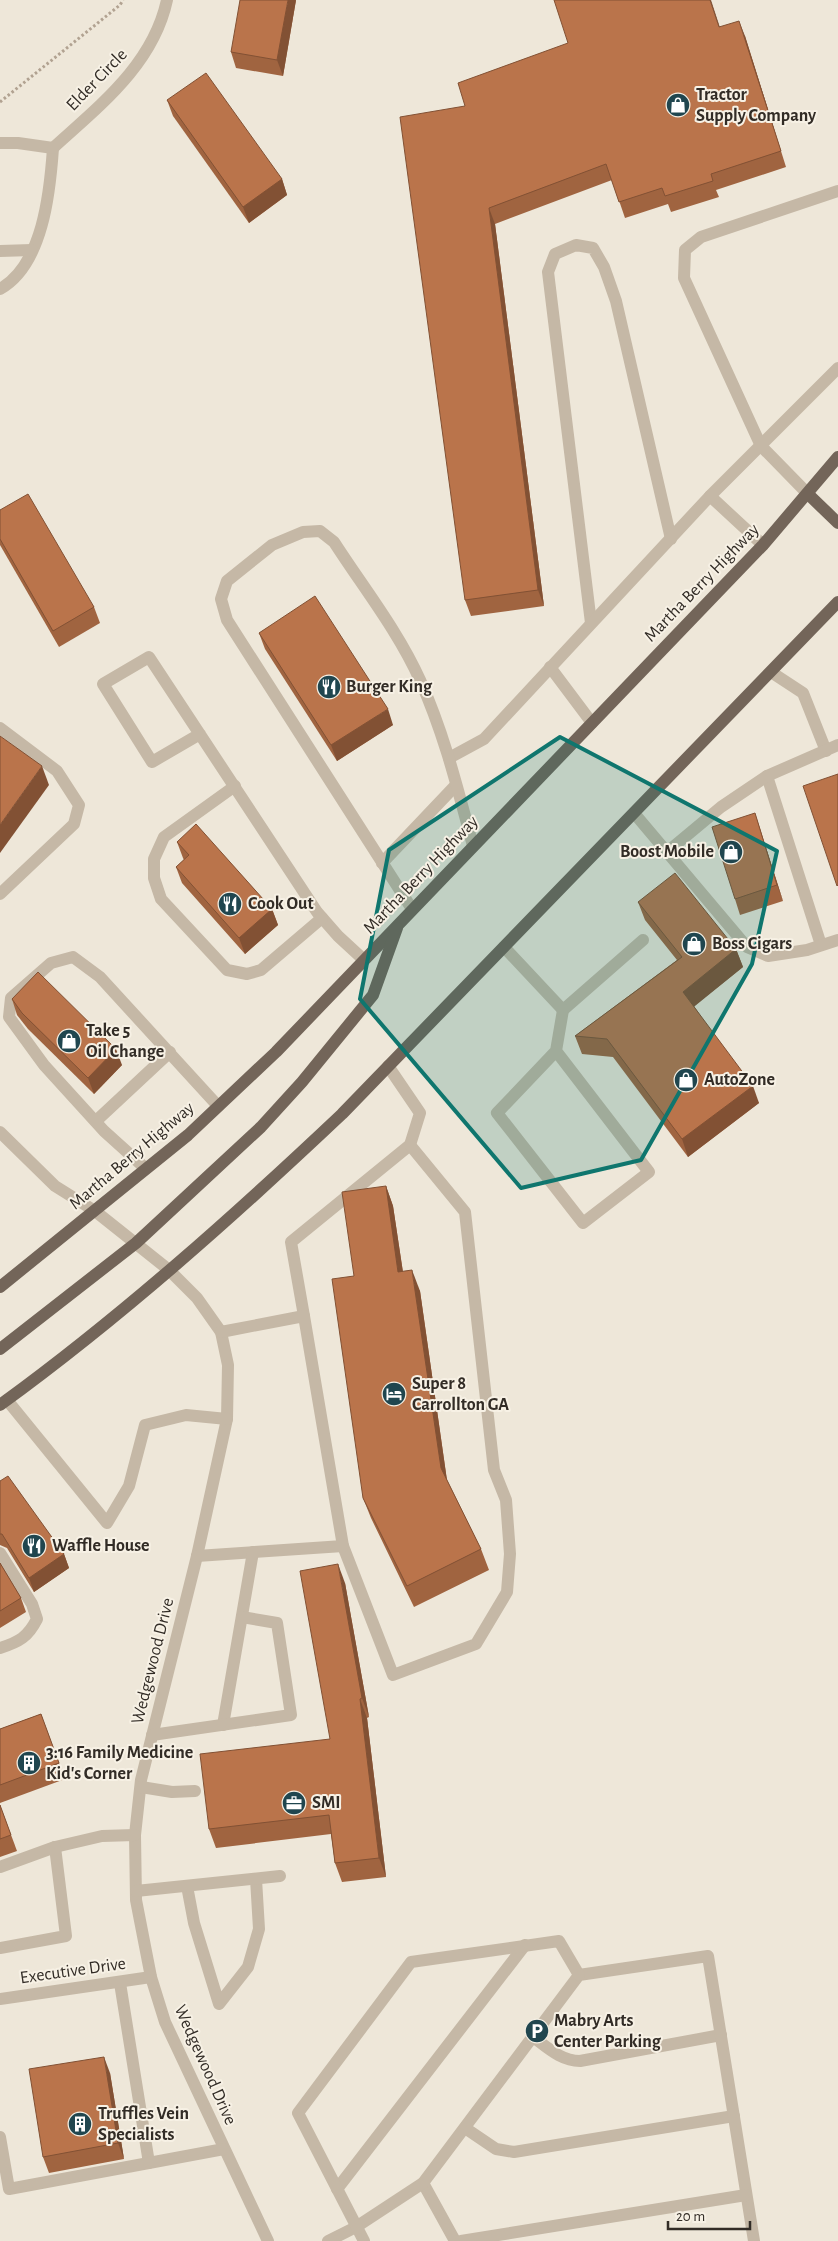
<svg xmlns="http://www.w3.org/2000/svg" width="838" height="2241" viewBox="0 0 838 2241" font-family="'Alegreya Sans',sans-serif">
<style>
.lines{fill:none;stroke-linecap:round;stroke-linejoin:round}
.path{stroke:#b1a291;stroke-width:3;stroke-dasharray:2.5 2.5;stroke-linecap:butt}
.minor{stroke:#c5b8a6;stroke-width:12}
.major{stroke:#736559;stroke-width:12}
.wall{fill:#a06440}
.shaded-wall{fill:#825134}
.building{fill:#ba744b;stroke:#825134}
.marked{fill:#0f766e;fill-opacity:0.2;stroke:#0f766e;stroke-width:4;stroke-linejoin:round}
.labels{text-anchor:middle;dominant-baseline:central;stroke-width:4;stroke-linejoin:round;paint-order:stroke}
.street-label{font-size:18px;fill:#322c26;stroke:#f7f1e5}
.poi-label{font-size:18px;font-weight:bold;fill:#322c26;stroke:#f7f1e5;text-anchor:start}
</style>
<rect width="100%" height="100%" fill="#eee7d9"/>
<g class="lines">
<!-- path -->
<polyline class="path" points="0,102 120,5 123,0"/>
<!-- minor -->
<g class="minor">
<path d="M0 143H18L53 148C50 192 43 265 0 289"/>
<path d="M53 148C99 106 153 65 167 0"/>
<polyline points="0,251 32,250"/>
<polyline points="808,494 761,446 684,278 685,250 701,237 838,191"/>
<polyline points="710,496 763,545"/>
<polyline points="591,623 548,272 555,254 576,245 593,248 604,267 616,301 671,539"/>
<polyline points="550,667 592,723"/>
<polyline points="771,672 803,693 826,751"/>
<polyline points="0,728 57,771 79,805 74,824 0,894"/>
<polyline points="200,734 152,762 103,684 149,657 317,912 338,936 364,960"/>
<polyline points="449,758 484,739 710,496 838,368"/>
<polyline points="767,776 821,945"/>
<polyline points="235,786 164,837 154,859 154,878 161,899 227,970 247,974 261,970 322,918"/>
<polyline points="634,813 747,947 768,956 807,950 838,940"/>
<polyline points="667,852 721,807 767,776 838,745"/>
<polyline points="382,863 456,785"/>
<path d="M412 909 227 620 221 599 227 581 272 545 303 532 320 531 334 542C363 587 398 631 420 680 444 733 458 790 473 846"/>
<polyline points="504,947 563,1010 643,940"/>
<polyline points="556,1051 649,1172 583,1223 497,1113 556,1051 563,1010"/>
<polyline points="96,1121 170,1052"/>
<polyline points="0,1132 55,1186 95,1211 169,1270 197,1298 221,1332 228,1365 227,1419 197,1556 141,1780 135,1835 136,1900 151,1977 165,2022 268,2241"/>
<polyline points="145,1168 104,1131 44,1065 9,1017 11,998 51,963 73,957 100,977 218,1106"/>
<polyline points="304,1316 291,1242 410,1145 420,1113 388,1066"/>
<polyline points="7,1400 107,1523 129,1486 145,1425 186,1415 227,1419"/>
<polyline points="343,1546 393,1675 476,1644 507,1592 510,1554 506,1500 494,1470 465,1212 410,1145"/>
<path d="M0 1553 32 1604 37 1619C28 1637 19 1642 0 1648"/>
<polyline points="197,1556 343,1546 304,1316 221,1332"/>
<polyline points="223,1725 253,1552"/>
<polyline points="152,1735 291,1715 277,1623 242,1617"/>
<polyline points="141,1787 172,1792 195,1791"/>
<polyline points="0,1867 55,1847 102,1836 135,1835"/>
<polyline points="187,1886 194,1923 219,2004 248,1967 259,1929 256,1879"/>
<polyline points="136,1891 280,1876"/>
<polyline points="0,1948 66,1936 55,1847"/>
<polyline points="120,1983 149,2163"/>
<polyline points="0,1999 151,1977"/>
<path d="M533 2037C548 2048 561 2061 580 2061L721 2035"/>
<polyline points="465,2128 496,2149 514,2152 734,2116"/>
<polyline points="0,2137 9,2189 224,2149"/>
<polyline points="423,2183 455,2241"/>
<polyline points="337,2189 525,1945"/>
<polyline points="328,2241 356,2227 423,2183 579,1975 708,1956 754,2241"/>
<polyline points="364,2241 298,2113 411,1962 559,1941 579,1975"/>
<polyline points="461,2241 746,2195"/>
</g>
<!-- major -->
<g class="major">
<polyline points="808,494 838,523"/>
<polyline points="0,1287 188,1135 276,1052 763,545 838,457"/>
<polyline points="0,1349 136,1243 261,1127 302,1082 373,995 397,928"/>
<path d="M0 1405C121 1317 234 1216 342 1114L838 602"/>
</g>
</g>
<!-- wall -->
<g class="wall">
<polygon points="296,0 283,76 236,68 231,52"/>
<polygon points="720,27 745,36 786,167 716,190 719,197 671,212 668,204 625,218 612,180 495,224 544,606 471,616 465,600 465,106"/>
<polygon points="167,100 282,179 287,195 249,223 173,116"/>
<polygon points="0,510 94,607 100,623 59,647 0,545"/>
<polygon points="259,633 393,725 337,761 265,649"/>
<polygon points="755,813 783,901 740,915 735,899"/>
<polygon points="177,842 272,909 278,925 245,954 182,883 176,867 184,860 183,858"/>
<polygon points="638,902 736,949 743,967 694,1006 759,1103 688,1157 613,1057 582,1054 575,1036 677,960 645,920"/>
<polygon points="12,999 122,1065 94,1094 28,1029 17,1015"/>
<polygon points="386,1186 393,1206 403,1272 420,1291 447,1480 481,1549 489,1570 414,1607 371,1518 363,1498 354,1276"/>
<polygon points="0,1481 64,1554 69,1568 34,1592 7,1548 0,1545"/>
<polygon points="0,1563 21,1598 26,1612 0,1628"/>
<polygon points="345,1583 369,1717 367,1718 386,1877 342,1882 335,1863 331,1834 216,1848 209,1829 330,1739"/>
<polygon points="41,1714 65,1779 0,1803 0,1729"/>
<polygon points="0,1805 17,1851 0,1857"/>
<polygon points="110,2073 124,2159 49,2173 43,2157"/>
</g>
<!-- shaded-wall -->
<g class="shaded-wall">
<polygon points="288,0 296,0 283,76 277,60"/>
<polygon points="710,0 711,0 725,43 719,27"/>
<polygon points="739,21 745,36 786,167 781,151"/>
<polygon points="282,179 287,195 249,223 243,207"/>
<polygon points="489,208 495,224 544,606 538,590"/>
<polygon points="388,709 393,725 337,761 331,745"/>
<polygon points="42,766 49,785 0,853 0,825"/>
<polygon points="755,813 760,829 783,901 777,885"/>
<polygon points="272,909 278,925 245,954 239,938"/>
<polygon points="736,949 743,967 690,1010 683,992"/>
<polygon points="116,1049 122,1065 94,1094 88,1078"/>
<polygon points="753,1086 759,1103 688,1157 682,1139"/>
<polygon points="386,1186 393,1206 406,1293 398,1272"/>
<polygon points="412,1270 420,1291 448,1488 441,1468"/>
<polygon points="64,1554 69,1568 34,1592 29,1578"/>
<polygon points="338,1564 345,1583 369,1717 362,1698"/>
<polygon points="360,1699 367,1718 386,1877 379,1858"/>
<polygon points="104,2057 110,2073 124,2159 118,2143"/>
</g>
<!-- building -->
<g class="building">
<polygon points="240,0 288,0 277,60 231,52"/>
<polygon points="554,0 710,0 719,27 739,21 781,151 711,174 713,181 665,196 662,188 619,202 606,164 489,208 538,590 465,600 400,117 465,106 458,83 568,43"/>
<polygon points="206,73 282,179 243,207 167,100"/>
<polygon points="28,494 94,607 53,631 0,539 0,510"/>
<polygon points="315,596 388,709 331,745 259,633"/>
<polygon points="0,736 42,766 0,825"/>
<polygon points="838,774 838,885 837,886 803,786"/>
<polygon points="755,813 777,885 735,899 712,827"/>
<polygon points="196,824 272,909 239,938 176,867 189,855 177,842"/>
<polygon points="675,873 736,949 683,992 753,1086 682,1139 607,1039 575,1036 682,957 638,902"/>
<polygon points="38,972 116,1049 88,1078 22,1013 12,999"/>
<polygon points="386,1186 398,1272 412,1270 441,1468 481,1549 407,1586 363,1498 332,1279 354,1276 342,1192"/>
<polygon points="8,1476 64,1554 29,1578 2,1534 0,1534 0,1481"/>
<polygon points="0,1563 21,1598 0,1611"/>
<polygon points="338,1564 362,1698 360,1699 379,1858 335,1863 329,1815 209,1829 200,1754 330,1739 300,1571"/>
<polygon points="41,1714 59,1763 0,1785 0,1729"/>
<polygon points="0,1805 11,1835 0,1839"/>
<polygon points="104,2057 118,2143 43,2157 29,2069"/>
</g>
<!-- marked area -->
<path class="marked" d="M560 737 777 851 752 964 641 1160 521 1188 360 999 389 850Z"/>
<!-- icons -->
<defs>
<g id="shop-disc" transform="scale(1.25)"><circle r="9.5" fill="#20464f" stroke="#f7f1e5"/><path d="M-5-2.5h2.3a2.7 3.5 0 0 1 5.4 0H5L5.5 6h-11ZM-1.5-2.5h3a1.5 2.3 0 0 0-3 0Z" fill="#fff"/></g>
<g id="restaurant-disc" transform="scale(1.25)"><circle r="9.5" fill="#20464f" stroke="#f7f1e5"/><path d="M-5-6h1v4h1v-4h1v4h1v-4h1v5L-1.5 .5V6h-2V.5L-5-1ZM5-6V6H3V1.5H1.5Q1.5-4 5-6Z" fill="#fff"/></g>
<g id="hotel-disc" transform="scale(1.25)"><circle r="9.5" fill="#20464f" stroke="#f7f1e5"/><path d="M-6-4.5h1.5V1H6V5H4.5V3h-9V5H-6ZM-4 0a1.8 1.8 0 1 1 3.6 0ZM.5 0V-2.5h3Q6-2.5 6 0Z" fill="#fff"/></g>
<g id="building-disc" transform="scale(1.25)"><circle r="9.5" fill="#20464f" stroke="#f7f1e5"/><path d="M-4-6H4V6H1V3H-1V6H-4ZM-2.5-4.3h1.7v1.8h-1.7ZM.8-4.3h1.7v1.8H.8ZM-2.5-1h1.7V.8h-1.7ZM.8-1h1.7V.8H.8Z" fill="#fff"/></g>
<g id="office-disc" transform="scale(1.25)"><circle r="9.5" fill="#20464f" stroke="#f7f1e5"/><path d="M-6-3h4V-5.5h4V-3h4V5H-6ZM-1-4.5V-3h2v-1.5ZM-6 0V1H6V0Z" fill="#fff"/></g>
<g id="parking-disc" transform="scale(1.25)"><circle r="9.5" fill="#20464f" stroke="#f7f1e5"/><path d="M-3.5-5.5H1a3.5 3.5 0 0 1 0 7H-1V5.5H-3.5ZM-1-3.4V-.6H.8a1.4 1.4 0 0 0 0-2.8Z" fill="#fff"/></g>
</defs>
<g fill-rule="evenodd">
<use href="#shop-disc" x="678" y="105"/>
<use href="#restaurant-disc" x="329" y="687"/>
<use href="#shop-disc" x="731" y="852"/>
<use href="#restaurant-disc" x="230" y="904"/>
<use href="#shop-disc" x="694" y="944"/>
<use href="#shop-disc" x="69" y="1041"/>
<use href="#shop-disc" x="686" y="1080"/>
<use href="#hotel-disc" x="394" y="1394"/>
<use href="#restaurant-disc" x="34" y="1546"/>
<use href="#building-disc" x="29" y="1763"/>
<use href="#office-disc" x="294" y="1803"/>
<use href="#parking-disc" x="537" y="2031"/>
<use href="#building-disc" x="80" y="2124"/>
</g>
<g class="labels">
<!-- street labels -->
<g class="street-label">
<text transform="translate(97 80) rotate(-46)">Elder Circle</text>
<text transform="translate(702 583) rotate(-46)">Martha Berry Highway</text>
<text transform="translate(421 875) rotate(-46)">Martha Berry Highway</text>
<text transform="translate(132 1156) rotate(-40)">Martha Berry Highway</text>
<text transform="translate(153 1661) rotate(-76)">Wedgewood Drive</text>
<text transform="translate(73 1971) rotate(-8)">Executive Drive</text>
<text transform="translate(205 2065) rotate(66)">Wedgewood Drive</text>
</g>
<!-- poi labels -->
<g class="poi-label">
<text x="696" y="95">Tractor<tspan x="696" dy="21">Supply Company</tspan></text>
<text x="346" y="687">Burger King</text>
<text x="714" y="852" text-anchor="end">Boost Mobile</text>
<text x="248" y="904">Cook Out</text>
<text x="712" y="944">Boss Cigars</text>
<text x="86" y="1031">Take 5<tspan x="86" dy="21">Oil Change</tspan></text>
<text x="704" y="1080">AutoZone</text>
<text x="412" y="1384">Super 8<tspan x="412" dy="21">Carrollton GA</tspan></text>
<text x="52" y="1546">Waffle House</text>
<text x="46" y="1753">3:16 Family Medicine<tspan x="46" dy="21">Kid's Corner</tspan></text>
<text x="312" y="1803">SMI</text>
<text x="554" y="2021">Mabry Arts<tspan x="554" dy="21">Center Parking</tspan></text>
<text x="98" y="2114">Truffles Vein<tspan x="98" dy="21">Specialists</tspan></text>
</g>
</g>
<!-- scale -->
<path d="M668 2221v8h82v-8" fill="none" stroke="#322c26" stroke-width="2.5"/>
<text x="676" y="2221" font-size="15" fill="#322c26" stroke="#f7f1e5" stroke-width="4" paint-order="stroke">20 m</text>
</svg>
